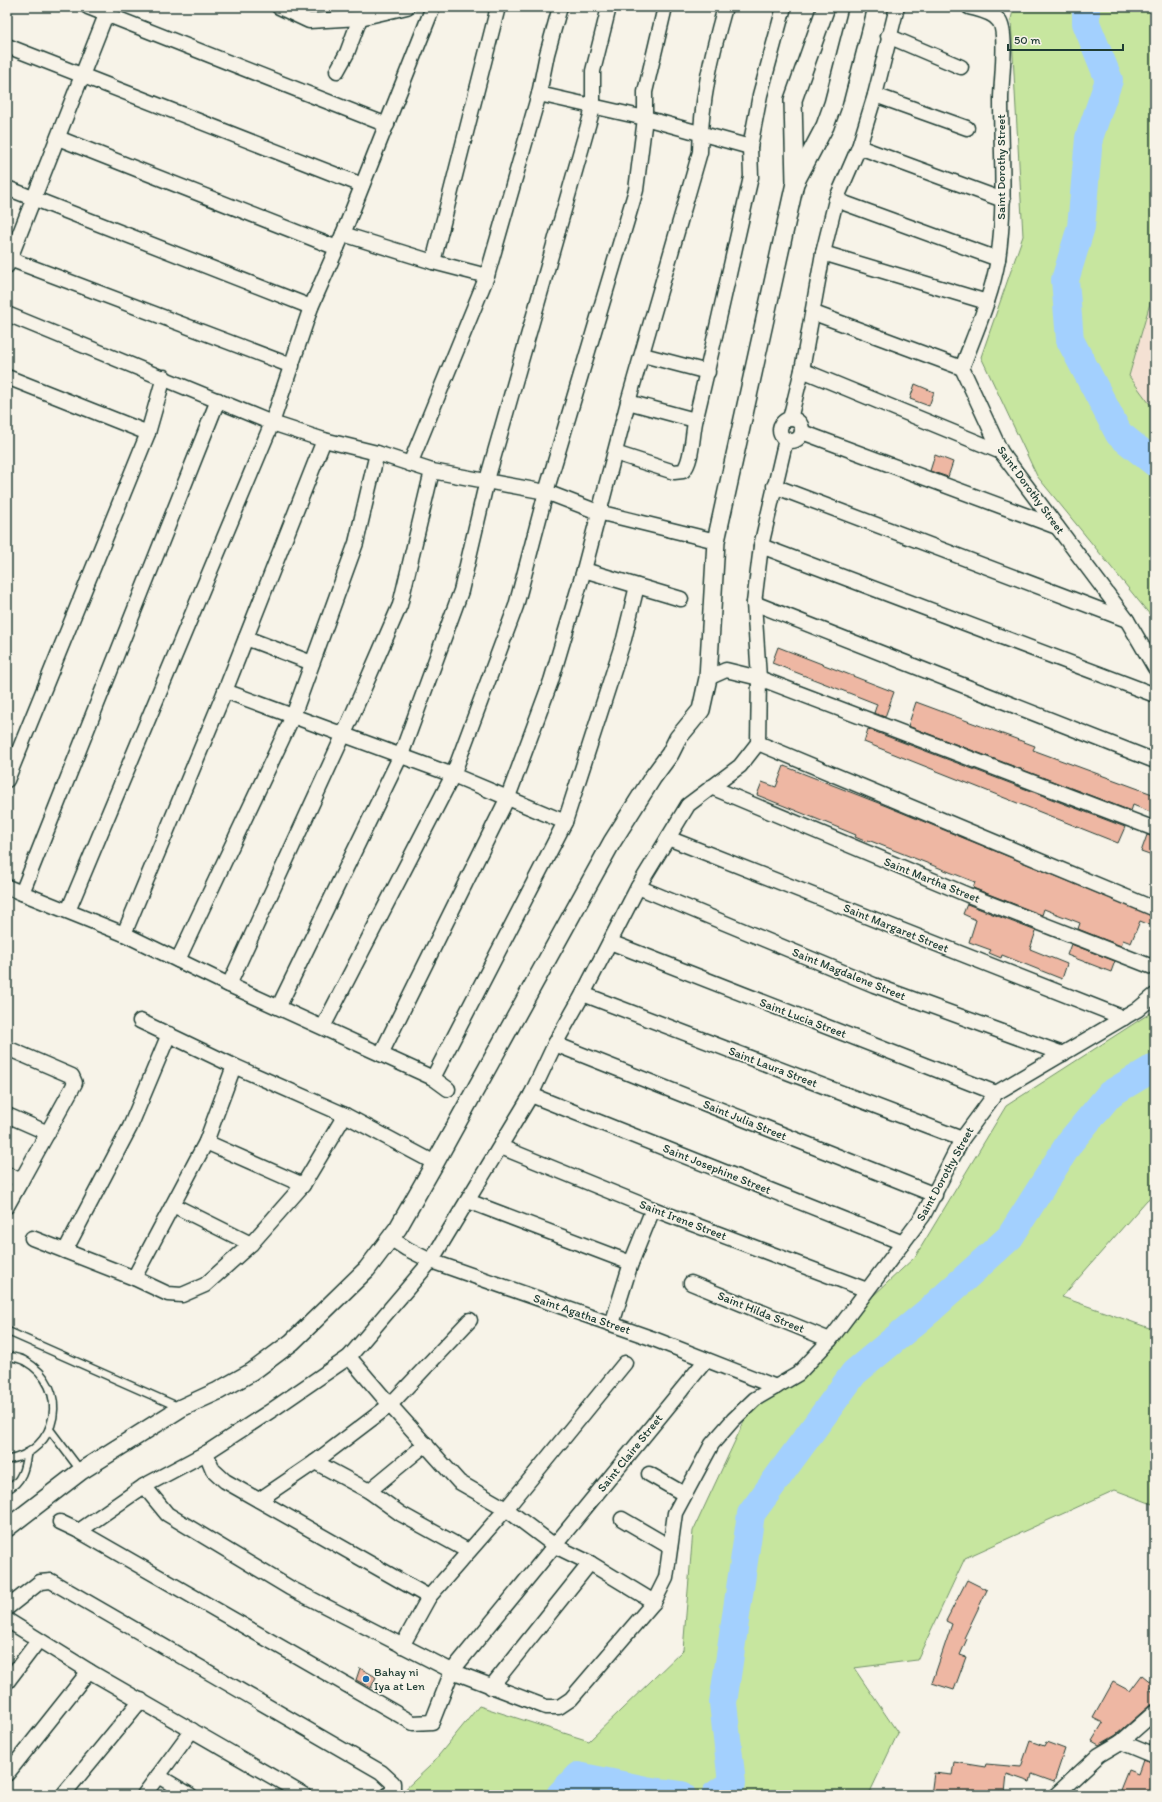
<svg xmlns="http://www.w3.org/2000/svg" width="1162" height="1802" viewBox="0 0 1162 1802" font-family="Itim,sans-serif">
<style>
.built{fill:#f4e1d3}
.green{fill:#c7e69f;stroke:#73926a}
.lines{fill:none;stroke-linecap:round;stroke-linejoin:round}
.river{stroke:#a3d0fe;stroke-width:28}
.building{fill:#eeb7a3;stroke:#1f3d34}
.service-casing{stroke:#1f3d34;stroke-width:10}
.minor-casing{stroke:#1f3d34;stroke-width:17}
.tertiary-casing{stroke:#1f3d34;stroke-width:20}
.service{stroke:#f7f3e8;stroke-width:7}
.minor{stroke:#f7f3e8;stroke-width:14}
.tertiary{stroke:#f7f3e8;stroke-width:17}
.poi-dot{fill:#1f6fb2;stroke:#f7f3e8;stroke-width:1.5}
.labels{text-anchor:middle;dominant-baseline:central;stroke-width:3.5;stroke-linejoin:round;paint-order:stroke}
.street-label{font-size:12px;fill:#1f3d34;stroke:#f7f3e8}
.poi-label{font-size:12px;fill:#1f3d34;stroke:#f7f3e8;text-anchor:start}
</style>
<rect width="100%" height="100%" fill="#f7f3e8"/>
<filter id="ink" filterUnits="userSpaceOnUse"><feTurbulence type="fractalNoise" baseFrequency=".025" numOctaves="2"/><feDisplacementMap in="SourceGraphic" scale="8" xChannelSelector="R" yChannelSelector="G"/><feConvolveMatrix kernelMatrix="1 2 1 2 8 2 1 2 1" color-interpolation-filters="sRGB"/></filter>
<g filter="url(#ink)">
<!-- built -->
<polygon class="built" points="1155,286 1155,411 1129,376"/>
<!-- green -->
<g class="green">
<polygon points="1014,7 1155,7 1155,286 1129,376 1155,411 1155,621 1037,476 981,357 1023,236 1011,19"/>
<polygon points="1155,1010 1155,1194 1147,1200 1062,1297 1155,1330 1155,1505 1115,1490 965,1558 917,1660 854,1668 898,1733 870,1792 855,1795 399,1795 430,1766 479,1706 589,1741 683,1650 693,1531 749,1411 915,1257 1006,1106"/>
</g>
<g class="lines">
<!-- river -->
<g class="river">
<polyline points="1086,7 1086,23 1109,80 1089,138 1081,227 1065,280 1070,340 1119,434 1155,463"/>
<polyline points="560,1795 578,1776 646,1790 682,1795"/>
<polyline points="715,1795 732,1783 723,1703 751,1514 854,1373 931,1309 1010,1237 1070,1142 1110,1094 1155,1067"/>
</g>
</g>
<!-- building -->
<g class="building">
<polygon points="915,384 934,392 929,406 910,399"/>
<polygon points="935,455 953,462 948,477 930,471"/>
<polygon points="778,647 894,692 885,717 874,713 877,704 772,663"/>
<polygon points="916,702 1035,746 1033,750 1155,795 1155,814 1133,805 1131,811 908,726"/>
<polygon points="868,729 1125,827 1118,843 864,742"/>
<polygon points="784,766 886,806 1155,917 1155,927 1140,921 1131,943 1123,940 1121,946 1078,929 1080,923 1044,909 1042,915 973,888 975,882 868,840 867,842 855,837 856,835 834,826 757,795 762,782 776,787"/>
<polygon points="1147,835 1155,837 1155,857 1141,852"/>
<polygon points="967,904 1036,931 1030,949 1067,964 1062,979 1002,955 1001,958 989,953 991,950 969,942 976,920 963,914"/>
<polygon points="1071,944 1115,961 1111,972 1067,955"/>
<polygon points="967,1580 987,1590 964,1638 967,1639 960,1655 966,1657 954,1690 932,1683 952,1624 946,1621"/>
<polygon points="360,1668 376,1677 371,1688 356,1680"/>
<polygon points="1142,1675 1153,1684 1149,1689 1155,1693 1155,1704 1149,1706 1116,1735 1099,1745 1092,1741 1103,1723 1093,1718 1113,1682 1130,1691"/>
<polygon points="1155,1733 1155,1747 1150,1745"/>
<polygon points="1030,1741 1044,1746 1046,1742 1065,1749 1054,1782 1032,1774 1030,1782 1007,1774 1005,1793 970,1791 969,1795 931,1795 934,1773 952,1775 954,1762 985,1767 986,1764 1021,1767"/>
<polygon points="1143,1760 1155,1764 1155,1795 1118,1795 1128,1770 1138,1774"/>
</g>
<g class="lines">
<!-- service casing -->
<g class="service-casing">
<g id="service">
<polyline points="7,1331 181,1408"/>
<path d="M7 1356C13 1357 20 1358 25 1361 71 1387 59 1452 7 1460"/>
<polyline points="50,1430 81,1471"/>
<path d="M7 1489C22 1483 25 1467 27 1453"/>
</g>
</g>
<!-- minor casing -->
<g class="minor-casing">
<g id="minor">
<polyline points="88,7 387,125"/>
<polyline points="279,7 309,21 360,18 407,7"/>
<path d="M969 7C979 10 993 12 999 21 1008 33 1001 82 1001 99 1001 152 1006 206 998 259 992 296 975 333 962 368L1001 452 1127 620 1155 668"/>
<polyline points="888,36 961,67"/>
<polyline points="7,46 362,185"/>
<polyline points="337,71 347,53 360,18"/>
<polyline points="539,94 645,118 750,147"/>
<polyline points="875,95 967,128"/>
<polyline points="58,138 337,248"/>
<polyline points="859,147 1003,200"/>
<polyline points="7,188 311,307"/>
<polyline points="836,200 998,259"/>
<polyline points="343,234 433,262 487,276"/>
<polyline points="823,253 987,302"/>
<polyline points="7,258 292,366"/>
<polyline points="433,262 498,7"/>
<polyline points="7,266 109,7"/>
<polyline points="814,313 962,368"/>
<polyline points="7,314 272,423 324,440 377,453 432,471 546,492 598,512 716,541"/>
<polyline points="643,355 708,372"/>
<polyline points="802,370 1001,452"/>
<polyline points="7,377 148,433"/>
<polyline points="628,402 695,420"/>
<polyline points="790,419 802,370 823,253 836,200 859,147 875,95 897,7"/>
<circle cx="791" cy="430" r="11"/>
<polyline points="802,432 1057,527"/>
<path d="M615 453 674 472 683 471C693 461 692 432 696 418 715 338 733 258 751 177L750 147 760 95 784 7"/>
<polyline points="410,464 487,276 539,94 547,54 560,7"/>
<polyline points="774,486 1127,620"/>
<polyline points="761,546 1155,695"/>
<polyline points="584,570 681,599"/>
<polyline points="754,603 1155,761"/>
<polyline points="246,638 312,663"/>
<polyline points="708,678 726,670 759,678 1155,829"/>
<polyline points="225,691 453,775 565,822"/>
<polyline points="758,743 1155,909"/>
<polyline points="7,780 148,433 164,377"/>
<polyline points="711,787 968,895 1155,968"/>
<polyline points="668,838 1124,1018"/>
<polyline points="7,887 124,934 229,985 433,1078 448,1089"/>
<polyline points="638,887 874,985 1063,1054"/>
<polyline points="22,893 218,400"/>
<polyline points="68,911 272,423 311,307 343,234 433,7"/>
<polyline points="124,934 225,691 324,440"/>
<polyline points="610,942 996,1093"/>
<polyline points="178,960 293,716 356,543 377,453"/>
<polyline points="229,985 344,734 400,605 432,471"/>
<polyline points="583,994 962,1139"/>
<polyline points="279,1006 401,755 461,591 487,480 593,108 593,71 609,7"/>
<polyline points="140,1021 234,1066 345,1115 435,1163"/>
<polyline points="323,1027 453,775 516,606 546,492 636,190 645,118 645,92 665,7"/>
<polyline points="555,1044 935,1195"/>
<polyline points="7,1048 72,1076 75,1083 21,1181 7,1174"/>
<path d="M381 1054 508 797 551 681 584 570 628 402 700 152C701 101 711 56 725 7"/>
<polyline points="433,1078 565,822 624,639 637,586"/>
<polyline points="531,1095 903,1243"/>
<polyline points="7,1115 48,1133"/>
<polyline points="206,1142 303,1185"/>
<polyline points="501,1147 653,1209 867,1290"/>
<polyline points="468,1201 631,1263"/>
<polyline points="173,1205 251,1244"/>
<polyline points="7,1206 21,1181"/>
<polyline points="32,1238 134,1278 168,1294 182,1295 205,1285 251,1244 303,1185 345,1115"/>
<polyline points="390,1238 407,1249 431,1261 651,1338 776,1387"/>
<polyline points="65,1251 130,1127 169,1034"/>
<polyline points="134,1278 206,1142 234,1066"/>
<polyline points="691,1283 830,1340"/>
<polyline points="612,1324 631,1263 653,1209"/>
<polyline points="349,1357 390,1405 459,1482 506,1509 555,1546 590,1563 654,1602"/>
<polyline points="206,1453 213,1470 225,1481 429,1597"/>
<polyline points="315,1462 369,1491 401,1514 468,1551"/>
<polyline points="649,1474 684,1494"/>
<polyline points="144,1486 167,1514 290,1588 452,1671 546,1707 559,1707 571,1699 654,1602 666,1578 675,1513 712,1444 733,1420 755,1399 798,1374 830,1340 923,1216 962,1139 996,1093 1137,1010 1155,995"/>
<polyline points="369,1491 426,1444"/>
<polyline points="259,1500 315,1462 390,1405 470,1320"/>
<polyline points="622,1519 670,1547"/>
<polyline points="60,1522 79,1531 413,1723 432,1722 452,1671 706,1360"/>
<polyline points="79,1531 144,1486 206,1453 272,1410 349,1357 431,1261 531,1095 555,1044 583,994 638,887 668,838 688,805 740,766 758,743 759,678 754,603 761,546 786,439"/>
<polyline points="7,1608 40,1582 51,1581 381,1772 393,1783 393,1791 388,1795"/>
<polyline points="7,1620 89,1671 304,1795"/>
<polyline points="402,1646 429,1597 506,1509 625,1363"/>
<polyline points="7,1682 38,1641"/>
<polyline points="491,1687 590,1563"/>
<polyline points="1155,1712 1121,1742 1155,1756"/>
<polyline points="7,1774 89,1671"/>
<polyline points="158,1776 192,1730"/>
<polyline points="63,1795 141,1700"/>
<polyline points="144,1795 158,1776 190,1795"/>
<polyline points="1056,1795 1099,1755 1121,1742"/>
</g>
</g>
<!-- tertiary casing -->
<g class="tertiary-casing">
<g id="tertiary">
<polyline points="796,181 825,126 833,104 858,7"/>
<polyline points="7,1528 81,1471 181,1408 218,1391 252,1372 292,1342 367,1269 398,1228 435,1163 612,842 653,777 670,754 678,738 701,710 708,678 716,541 795,183 793,100 826,7"/>
</g>
</g>
<!-- service -->
<use href="#service" class="service"/>
<!-- minor -->
<use href="#minor" class="minor"/>
<!-- tertiary -->
<use href="#tertiary" class="tertiary"/>
</g>
</g>
<!-- markers -->
<circle class="poi-dot" cx="366" cy="1679" r="4"/>
<g class="labels">
<!-- street labels -->
<g class="street-label">
<text transform="translate(1001 167) rotate(-90)">Saint Dorothy Street</text>
<text transform="translate(1031 490) rotate(54)">Saint Dorothy Street</text>
<text transform="translate(932 880) rotate(22)">Saint Martha Street</text>
<text transform="translate(896 928) rotate(22)">Saint Margaret Street</text>
<text transform="translate(849 974) rotate(22)">Saint Magdalene Street</text>
<text transform="translate(803 1018) rotate(21)">Saint Lucia Street</text>
<text transform="translate(773 1067) rotate(21)">Saint Laura Street</text>
<text transform="translate(745 1120) rotate(22)">Saint Julia Street</text>
<text transform="translate(717 1169) rotate(22)">Saint Josephine Street</text>
<text transform="translate(945 1174) rotate(-61)">Saint Dorothy Street</text>
<text transform="translate(683 1220) rotate(21)">Saint Irene Street</text>
<text transform="translate(761 1312) rotate(22)">Saint Hilda Street</text>
<text transform="translate(582 1314) rotate(19)">Saint Agatha Street</text>
<text transform="translate(630 1453) rotate(-51)">Saint Claire Street</text>
</g>
<!-- poi labels -->
<g class="poi-label">
<text x="374" y="1672">Bahay ni<tspan x="374" dy="14">Iya at Len</tspan></text>
</g>
</g>
<!-- margin -->
<rect width="1162" height="1802" fill="none" stroke="#f7f3e8" stroke-width="24"/>
<rect x="12" y="12" width="1138" height="1778" fill="none" stroke="#1f3d34" stroke-width="1.5" filter="url(#ink)"/>
<!-- scale -->
<path d="M1008 44v6h115v-6" fill="none" stroke="#1f3d34" stroke-width="2"/>
<text x="1014" y="44" font-size="12" fill="#1f3d34" stroke="#f7f3e8" stroke-width="3" paint-order="stroke">50 m</text>
</svg>
